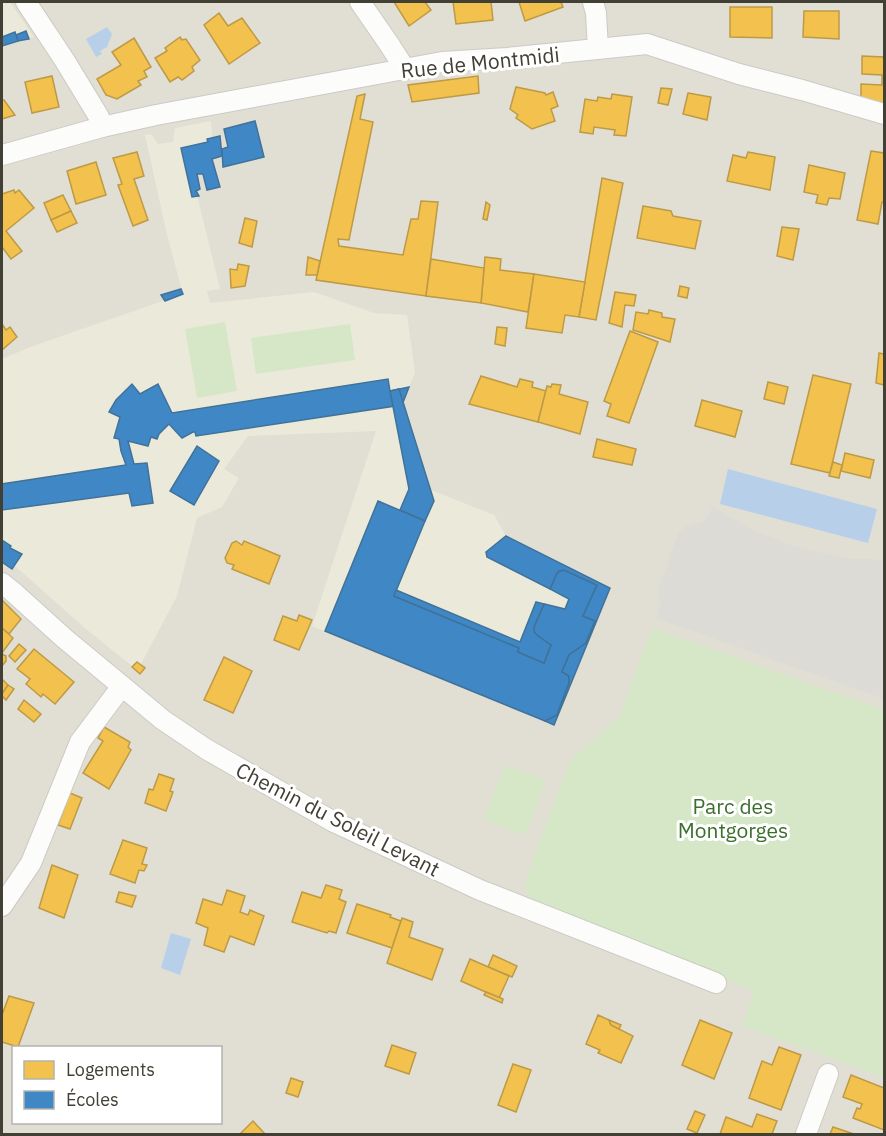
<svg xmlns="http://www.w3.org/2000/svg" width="886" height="1136" viewBox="0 0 886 1136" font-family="'IBM Plex Sans',sans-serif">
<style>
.residential{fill:#e1dfd4;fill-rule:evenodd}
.education{fill:#ebe9d9}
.green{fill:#d6e7c7}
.parking{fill:#dcdbd6}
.water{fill:#b8cfe9}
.homes{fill:#f2c14e;stroke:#bd9a46;stroke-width:1.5}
.schools{fill:#3f88c5;stroke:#40729a;stroke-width:1.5}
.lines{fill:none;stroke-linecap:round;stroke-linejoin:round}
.minor-casing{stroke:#cbcac4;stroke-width:22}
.minor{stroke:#fcfcfb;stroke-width:20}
.labels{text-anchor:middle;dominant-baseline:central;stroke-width:6;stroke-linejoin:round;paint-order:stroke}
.street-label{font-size:21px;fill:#423f34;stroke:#fff}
.park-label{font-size:21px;fill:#3b6f2c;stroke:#fff}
</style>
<rect width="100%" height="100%" fill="#edece6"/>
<!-- residential -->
<path class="residential" d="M2 2H884V1134H2ZM14 1048H220V1122H14Z"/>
<!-- education -->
<g class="education">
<polygon points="2,2 10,2 34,37 2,46"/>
<polygon points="211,121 212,138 220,136 222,156 212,159 220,187 207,190 203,174 197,174 200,189 196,191 220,289 207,291 210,303 314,292 374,313 407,315 415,373 403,401 431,490 494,515 506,536 610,588 554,725 312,626 376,431 248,436 224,469 239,478 222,507 197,518 177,596 141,664 137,661 132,666 86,629 15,566 12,569 2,562 2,359 33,346 183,294 167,235 145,135 151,134 158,144 173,142 175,128"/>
</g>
<!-- green -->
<g class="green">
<polygon points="225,322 237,391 197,398 185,329"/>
<polygon points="350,324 355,360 256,374 251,338"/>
<path d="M652 628 884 710V1077L742 1026 755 991 534 901C527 894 525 888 526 878L570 761 620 716Z"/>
<polygon points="505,765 546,780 525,835 484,820"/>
</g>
<!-- parking -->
<polygon class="parking" points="713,507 757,532 793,546 846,558 884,560 884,699 656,618 661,601 658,592 678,533 685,527 704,521"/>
<!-- water -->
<g class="water">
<polygon points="107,27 112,34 107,47 100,51 102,54 96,57 86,39"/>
<polygon points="728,469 877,509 868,543 720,504"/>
<polygon points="171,933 191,939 180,975 161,968"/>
</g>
<!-- homes -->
<g class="homes">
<polygon points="394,2 425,2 431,10 409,26"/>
<polygon points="453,2 491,2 493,20 456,24"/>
<polygon points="519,2 561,2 563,7 525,21"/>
<polygon points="730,7 772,7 772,38 730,37"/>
<polygon points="804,11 839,11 839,39 803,37"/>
<polygon points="219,13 228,26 242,18 260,43 229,64 204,25"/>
<polygon points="180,37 182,40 186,39 200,60 192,67 194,71 182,80 178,77 170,82 155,58 167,51 165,48"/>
<polygon points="134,38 151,67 144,71 147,77 138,81 141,85 117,99 106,95 97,79 121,65 112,52"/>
<polygon points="862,56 884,57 884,105 861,100 861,84 882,85 882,75 862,74"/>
<polygon points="52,76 59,107 32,113 25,82"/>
<polygon points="478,76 479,93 412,102 408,85"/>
<polygon points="516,87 545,93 546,95 553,92 558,106 551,109 555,121 532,129 516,118 518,115 510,109"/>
<polygon points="661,88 672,89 668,105 658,103"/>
<polygon points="688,93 711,97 707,120 683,114"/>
<polygon points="365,94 360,119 373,122 349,240 338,239 339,246 403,255 411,219 418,219 421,201 438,202 426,296 316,280 357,96"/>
<polygon points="612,94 632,97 626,136 614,135 615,130 594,127 593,134 580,132 585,99 597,101 598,97 611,99"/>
<polygon points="2,100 4,100 15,115 2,119"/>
<polygon points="871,151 884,153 884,202 882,202 878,224 857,220"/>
<polygon points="137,152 144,176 134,179 148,220 133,226 118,185 122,184 113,158"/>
<polygon points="748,152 775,157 770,190 727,181 733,155 746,158"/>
<polygon points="96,162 106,195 76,204 67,171"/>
<polygon points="809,165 845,173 840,199 829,198 827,205 816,203 818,195 804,192"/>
<polygon points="602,178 623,183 596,320 579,317"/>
<polygon points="14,190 15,193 19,190 34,208 6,231 22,251 11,259 2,247 2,194"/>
<polygon points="63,195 71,211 51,220 44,203"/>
<polygon points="486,202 490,205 487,220 483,219"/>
<polygon points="643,206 671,211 673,216 701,221 695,249 637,238"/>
<polygon points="71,211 77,223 57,232 51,220"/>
<polygon points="245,218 257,221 252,247 239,243"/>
<polygon points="782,227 799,229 793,260 777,256"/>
<polygon points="308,257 320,261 317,275 306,275"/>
<polygon points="485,257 501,259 500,270 534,274 528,312 481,303"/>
<polygon points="431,259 484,268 481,303 426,296"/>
<polygon points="238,264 249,266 245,286 231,288 230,269 237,270"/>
<polygon points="534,274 585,282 579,317 565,315 562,333 526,328"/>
<polygon points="680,286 689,288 687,298 678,296"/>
<polygon points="615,292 636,295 634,306 625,305 622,327 609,323"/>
<polygon points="649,310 662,313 662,317 675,319 670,342 633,330 636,312 648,314"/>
<polygon points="2,324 6,330 10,327 17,337 2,350"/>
<polygon points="497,327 507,328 505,346 495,344"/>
<polygon points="630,331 658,342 629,423 607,416 611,404 604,401"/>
<polygon points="879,353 884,354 884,385 876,383"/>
<polygon points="813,375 851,384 830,473 791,464"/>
<polygon points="481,376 517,387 520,379 533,382 532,387 546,391 538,422 469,404"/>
<polygon points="768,382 788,387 784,404 764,399"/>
<polygon points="552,384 561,385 559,394 588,402 580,434 538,422 547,386 551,387"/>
<polygon points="702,400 742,411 735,437 695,426"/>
<polygon points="597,439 636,449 632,465 593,457"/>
<polygon points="845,453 874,460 870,478 841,471"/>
<polygon points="833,462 842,465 839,478 829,476"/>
<polygon points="236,541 242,545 244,541 280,556 269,584 232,569 234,565 227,563 225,558 232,543"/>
<polygon points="2,600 21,619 9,634 2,628"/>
<polygon points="299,615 312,620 299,650 274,640 283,616 297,621"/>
<polygon points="2,628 13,638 2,653"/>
<polygon points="19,644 26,650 15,662 9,656"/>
<polygon points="34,649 74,682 55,704 43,694 41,697 26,684 30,679 17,669"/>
<polygon points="2,654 6,656 6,661 2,666"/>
<polygon points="224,657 252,671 233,713 204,700"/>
<polygon points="137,662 145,668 140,674 132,667"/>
<polygon points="2,679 8,685 2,694"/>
<polygon points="8,685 14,689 6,700 2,696 2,694"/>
<polygon points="24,700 41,714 34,722 18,709"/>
<polygon points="104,727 130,742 128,747 131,750 109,789 83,773 103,741 98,738"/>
<polygon points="159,774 174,779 170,791 173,792 166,811 145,803 149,789 153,790"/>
<polygon points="70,793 82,798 70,829 58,825"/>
<polygon points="123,840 147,848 142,864 147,865 144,871 139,870 135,883 110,874"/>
<polygon points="52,865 78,875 64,918 39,908"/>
<polygon points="326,885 342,890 339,899 346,902 336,933 329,931 327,933 292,922 302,892 321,898"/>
<polygon points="227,890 245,896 240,912 248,915 250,910 264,916 254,945 230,936 224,952 204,945 208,928 196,923 203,899 222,905"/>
<polygon points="119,892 136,896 132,907 116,902"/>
<polygon points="357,904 391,915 390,917 401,921 392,948 347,933"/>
<polygon points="402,918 413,922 409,937 443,949 432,980 387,963"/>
<polygon points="493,955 517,966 512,977 488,967"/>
<polygon points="470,959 509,976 499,998 461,981"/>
<polygon points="486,992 503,999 502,1003 484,995"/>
<polygon points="9,996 34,1003 18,1047 2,1042 2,1015"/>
<polygon points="598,1015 609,1020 611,1025 633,1036 621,1063 598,1053 600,1050 586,1044"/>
<polygon points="609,1020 621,1025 619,1029 611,1025"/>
<polygon points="700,1020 732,1033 714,1079 682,1065"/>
<polygon points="392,1045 416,1053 409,1074 385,1066"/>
<polygon points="779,1047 801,1055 781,1110 749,1098 762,1061 772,1065"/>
<polygon points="513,1064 531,1070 516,1112 498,1105"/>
<polygon points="851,1075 884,1088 884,1130 853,1118 857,1108 860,1109 862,1104 843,1097"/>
<polygon points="291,1078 303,1082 298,1097 286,1093"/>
<polygon points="695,1111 705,1115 697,1133 687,1129"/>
<polygon points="757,1114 777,1121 772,1134 720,1134 726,1117 752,1127"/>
<polygon points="253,1121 265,1134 240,1134"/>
<polygon points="833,1127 854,1134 830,1134"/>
</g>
<!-- schools -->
<g class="schools">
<polygon points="26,31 29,39 18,41 16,35"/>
<polygon points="15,32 18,41 2,46 2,37"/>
<polygon points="255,121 264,157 223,167 222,149 228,147 224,129"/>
<polygon points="220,136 222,156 212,159 220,187 207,190 203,174 197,174 200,189 196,191 199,196 192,197 181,148 208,142 207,139"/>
<polygon points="181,289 183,294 165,301 161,295"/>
<polygon points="388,379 390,391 409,387 402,405 196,436 195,432 193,432 182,438 169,424 159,434 157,439 151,437 148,446 128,441 134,464 147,463 153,503 132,506 129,493 2,510 2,484 126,465 121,451 119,439 114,438 120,417 109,412 116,400 132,384 140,394 158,384 172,413"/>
<polygon points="399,389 434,501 425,521 400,510 409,489 390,391"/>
<polygon points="197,446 219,461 194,505 170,491"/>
<polygon points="378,501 425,521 394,596 519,648 518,652 544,663 551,645 538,636 534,632 534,627 544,604 565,609 569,599 550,589 556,575 559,571 564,570 597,585 583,616 595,621 586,643 569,655 562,672 569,676 569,683 557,715 552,721 545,721 325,631"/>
<polygon points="506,536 610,588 554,725 545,721 557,715 569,683 569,676 562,672 569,655 586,643 595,621 583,616 597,585 564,570 559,571 556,575 550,589 487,557 486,552"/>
<polygon points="2,540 11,546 10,548 22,554 12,569 2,562"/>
<polygon points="396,590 520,642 536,602 544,604 534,627 534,632 538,636 551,645 544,663 518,652 519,648 394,596"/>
</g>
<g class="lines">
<!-- minor casing -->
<g class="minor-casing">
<g id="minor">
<polyline points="26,2 65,61 99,117 102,127"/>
<polyline points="360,2 389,44 405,69"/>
<polyline points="593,2 596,13 598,49"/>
<polyline points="2,155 102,127 156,115 442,62 507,58 647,44 739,74 802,90 884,114"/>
<polyline points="2,583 12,591 64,638 163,720 206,749 281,792 334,822 480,890 716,983"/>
<polyline points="2,906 31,863 80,742 122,686"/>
<polyline points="806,1134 828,1074"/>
</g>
</g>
<!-- minor -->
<use href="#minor" class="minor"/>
</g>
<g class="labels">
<!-- street labels -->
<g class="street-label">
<text transform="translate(480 62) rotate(-6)">Rue de Montmidi</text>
<text transform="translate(338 819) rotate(27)">Chemin du Soleil Levant</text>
</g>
<!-- park labels -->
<g class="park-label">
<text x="733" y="806">Parc des<tspan x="733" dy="24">Montgorges</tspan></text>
</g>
</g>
<!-- border -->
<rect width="886" height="1136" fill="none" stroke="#423f34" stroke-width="6"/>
<!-- legend -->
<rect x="12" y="1046" width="210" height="78" fill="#ffffff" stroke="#b3b2ae" stroke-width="1.5"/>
<rect x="24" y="1061" width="30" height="18" fill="#f2c14e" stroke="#b3b2ae" stroke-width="1.5"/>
<text x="66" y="1076" font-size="18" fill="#423f34">Logements</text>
<rect x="24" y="1091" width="30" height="18" fill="#3f88c5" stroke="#b3b2ae" stroke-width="1.5"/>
<text x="66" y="1106" font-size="18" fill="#423f34">Écoles</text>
</svg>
